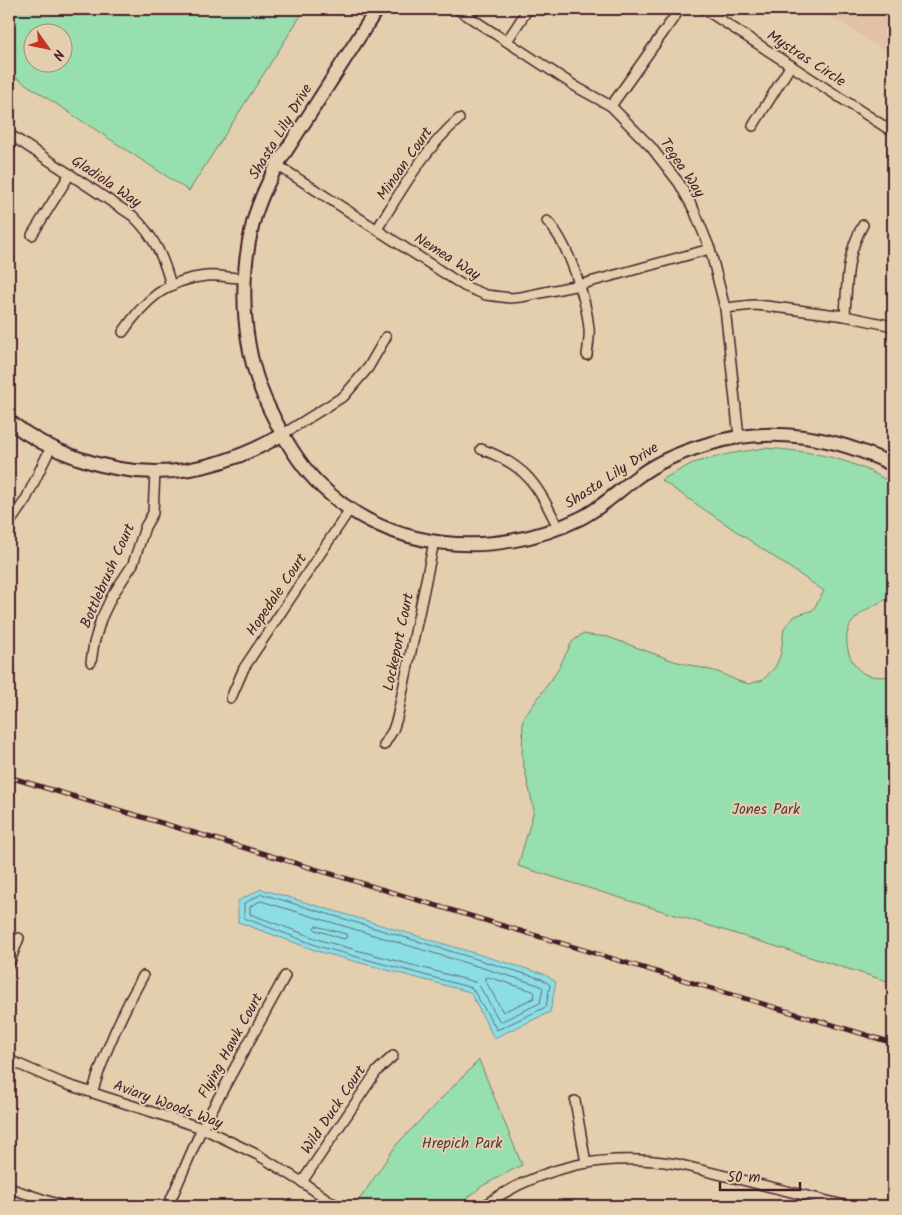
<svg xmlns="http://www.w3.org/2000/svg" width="902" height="1215" viewBox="0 0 902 1215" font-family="Kalam,sans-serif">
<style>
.built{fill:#e1c2a7}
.green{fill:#97dfae;stroke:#707f6c;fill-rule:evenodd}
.water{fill:#8cdee5;stroke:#72929b}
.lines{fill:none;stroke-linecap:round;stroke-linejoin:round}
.shore{stroke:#646b75;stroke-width:1}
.street-casing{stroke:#4a1f2b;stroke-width:12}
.secondary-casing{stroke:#4a1f2b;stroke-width:16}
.street{stroke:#e3cfae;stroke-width:9}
.secondary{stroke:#e3cfae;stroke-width:12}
.rail-casing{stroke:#4a1f2b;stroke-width:5}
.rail{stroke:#e3cfae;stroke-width:3;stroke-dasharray:9;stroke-linecap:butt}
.labels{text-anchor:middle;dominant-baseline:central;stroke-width:4;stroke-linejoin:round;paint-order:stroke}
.street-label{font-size:15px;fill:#4a1f2b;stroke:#e3cfae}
.park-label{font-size:15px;fill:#563c3f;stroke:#e3cfae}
</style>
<rect width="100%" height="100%" fill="#e3cfae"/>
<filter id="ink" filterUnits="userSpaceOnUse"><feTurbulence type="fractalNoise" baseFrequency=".02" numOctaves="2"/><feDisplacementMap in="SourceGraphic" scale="10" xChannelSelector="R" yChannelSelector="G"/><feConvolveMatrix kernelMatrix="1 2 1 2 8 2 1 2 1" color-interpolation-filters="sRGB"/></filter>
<g filter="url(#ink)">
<!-- built -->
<polygon class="built" points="819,9 893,9 893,56"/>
<!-- green -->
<g class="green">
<path d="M9 9H305L189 191 9 73ZM62 32V62H32V32Z"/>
<path d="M764 448C812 451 852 458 893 484V596C880 603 860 610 851 624 842 638 848 663 863 673 872 678 884 677 893 676V983L518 866 534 810 522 758 523 719 556 673 572 642 582 634 608 637 674 661 718 672 738 681 749 684 763 680 776 666 781 653 784 628 795 616 813 610 824 591 661 480 693 463 728 454Z"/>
<polygon points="479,1060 522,1165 482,1186 458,1206 355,1206 397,1144"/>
</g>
<!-- water -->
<polygon class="water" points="261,889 544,974 556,982 550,1012 494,1038 470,992 320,952 238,922 238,901"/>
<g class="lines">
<!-- shore -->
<g class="shore">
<polygon points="262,894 542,979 550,985 546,1007 497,1030 472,988 321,947 244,918 244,904"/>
<polygon points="261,901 539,985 543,988 540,1003 500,1022 480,987 475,982 323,941 250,914 250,907"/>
<polygon points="316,926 346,934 347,937 344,939 316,930 314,928"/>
<polygon points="488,977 533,991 535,993 534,998 503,1012 485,980 485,978"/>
</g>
<!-- street casing -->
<g class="street-casing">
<g id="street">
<polyline points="457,9 578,88 611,106 651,147 679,183 694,210 710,249 725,308 739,437"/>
<polyline points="704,9 893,132"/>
<polyline points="507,41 528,9"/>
<polyline points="611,106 680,9"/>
<polyline points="753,126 791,65"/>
<path d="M9 134 133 216C154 236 164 258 171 286"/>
<polyline points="277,165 464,286 486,295 510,298 521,297 579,285 710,249"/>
<path d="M547 221C568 242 586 298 589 328 590 337 588 346 587 355"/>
<path d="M377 229C402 190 424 149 459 119"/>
<polyline points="32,235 70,174"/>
<polyline points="725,308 754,305 766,306 845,316 893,326"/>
<path d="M845 316C847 284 846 254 863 225"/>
<path d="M123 332C144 301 166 280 206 276 218 275 232 278 244 278"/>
<polyline points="283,434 344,396 368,368 386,337"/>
<path d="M481 449C528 466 537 485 558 527"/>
<polyline points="9,524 26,499 51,447"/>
<polyline points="91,662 94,643 101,619 112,596 133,564 145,527 153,513 155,472"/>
<polyline points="231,698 244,668 350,509"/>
<polyline points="384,745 393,730 397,718 434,542"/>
<polyline points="9,964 19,938"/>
<polyline points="9,1060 62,1083 202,1128 258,1155 302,1182 337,1206"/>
<path d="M92 1093C105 1051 121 1014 143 976"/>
<polyline points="575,1101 586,1163"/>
<polyline points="302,1182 377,1071 393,1056"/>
<polyline points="9,1188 63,1206"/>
<polyline points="168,1206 202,1128 285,976"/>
<path d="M483 1206C543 1165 606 1152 677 1164L848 1206"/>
</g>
</g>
<!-- secondary casing -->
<g class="secondary-casing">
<g id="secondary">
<path d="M377 9 277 165C267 184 258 203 253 223 238 282 242 353 269 408 281 433 297 461 316 481 386 553 494 561 581 518 603 507 620 489 640 475 659 461 682 452 705 445 769 425 835 436 893 465"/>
<path d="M9 421C48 452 105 472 156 472 200 472 245 457 283 434"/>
</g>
</g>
<!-- street -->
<use href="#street" class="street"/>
<!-- secondary -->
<use href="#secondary" class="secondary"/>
<!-- rail casing -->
<g class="rail-casing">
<polyline id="rail" points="9,777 893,1043"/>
</g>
<!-- rail -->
<use href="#rail" class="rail"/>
</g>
</g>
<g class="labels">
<!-- street labels -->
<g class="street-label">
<text transform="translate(806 59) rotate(33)">Mystras Circle</text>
<text transform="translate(281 132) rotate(-59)">Shasta Lily Drive</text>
<text transform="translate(405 164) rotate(-55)">Minoan Court</text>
<text transform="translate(682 168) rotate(56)">Tegea Way</text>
<text transform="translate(106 182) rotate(34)">Gladiola Way</text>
<text transform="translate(447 257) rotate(32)">Nemea Way</text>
<text transform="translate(612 476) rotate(-33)">Shasta Lily Drive</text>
<text transform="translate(108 576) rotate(-66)">Bottlebrush Court</text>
<text transform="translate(277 595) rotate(-56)">Hopedale Court</text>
<text transform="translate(399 642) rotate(-78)">Lockeport Court</text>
<text transform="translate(231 1046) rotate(-61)">Flying Hawk Court</text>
<text transform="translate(168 1105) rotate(20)">Aviary Woods Way</text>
<text transform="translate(334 1110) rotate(-56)">Wild Duck Court</text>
</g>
<!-- park labels -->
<g class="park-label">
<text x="766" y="810">Jones Park</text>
<text x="462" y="1144">Hrepich Park</text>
</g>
</g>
<!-- margin -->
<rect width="902" height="1215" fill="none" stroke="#e3cfae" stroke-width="30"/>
<rect x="15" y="15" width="872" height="1185" fill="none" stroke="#4a1f2b" stroke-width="2" filter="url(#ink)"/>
<!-- north arrow -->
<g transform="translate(48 48) rotate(123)"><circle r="24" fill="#e3cfae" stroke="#a6897a"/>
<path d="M0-4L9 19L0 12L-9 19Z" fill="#c8321e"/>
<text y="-8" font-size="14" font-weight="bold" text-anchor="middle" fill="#4a1f2b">N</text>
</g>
<!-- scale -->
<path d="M720 1182v8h80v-8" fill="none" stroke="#4a1f2b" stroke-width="2.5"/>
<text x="727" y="1182" font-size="15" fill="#4a1f2b" stroke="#e3cfae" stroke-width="4" paint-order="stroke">50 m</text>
</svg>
